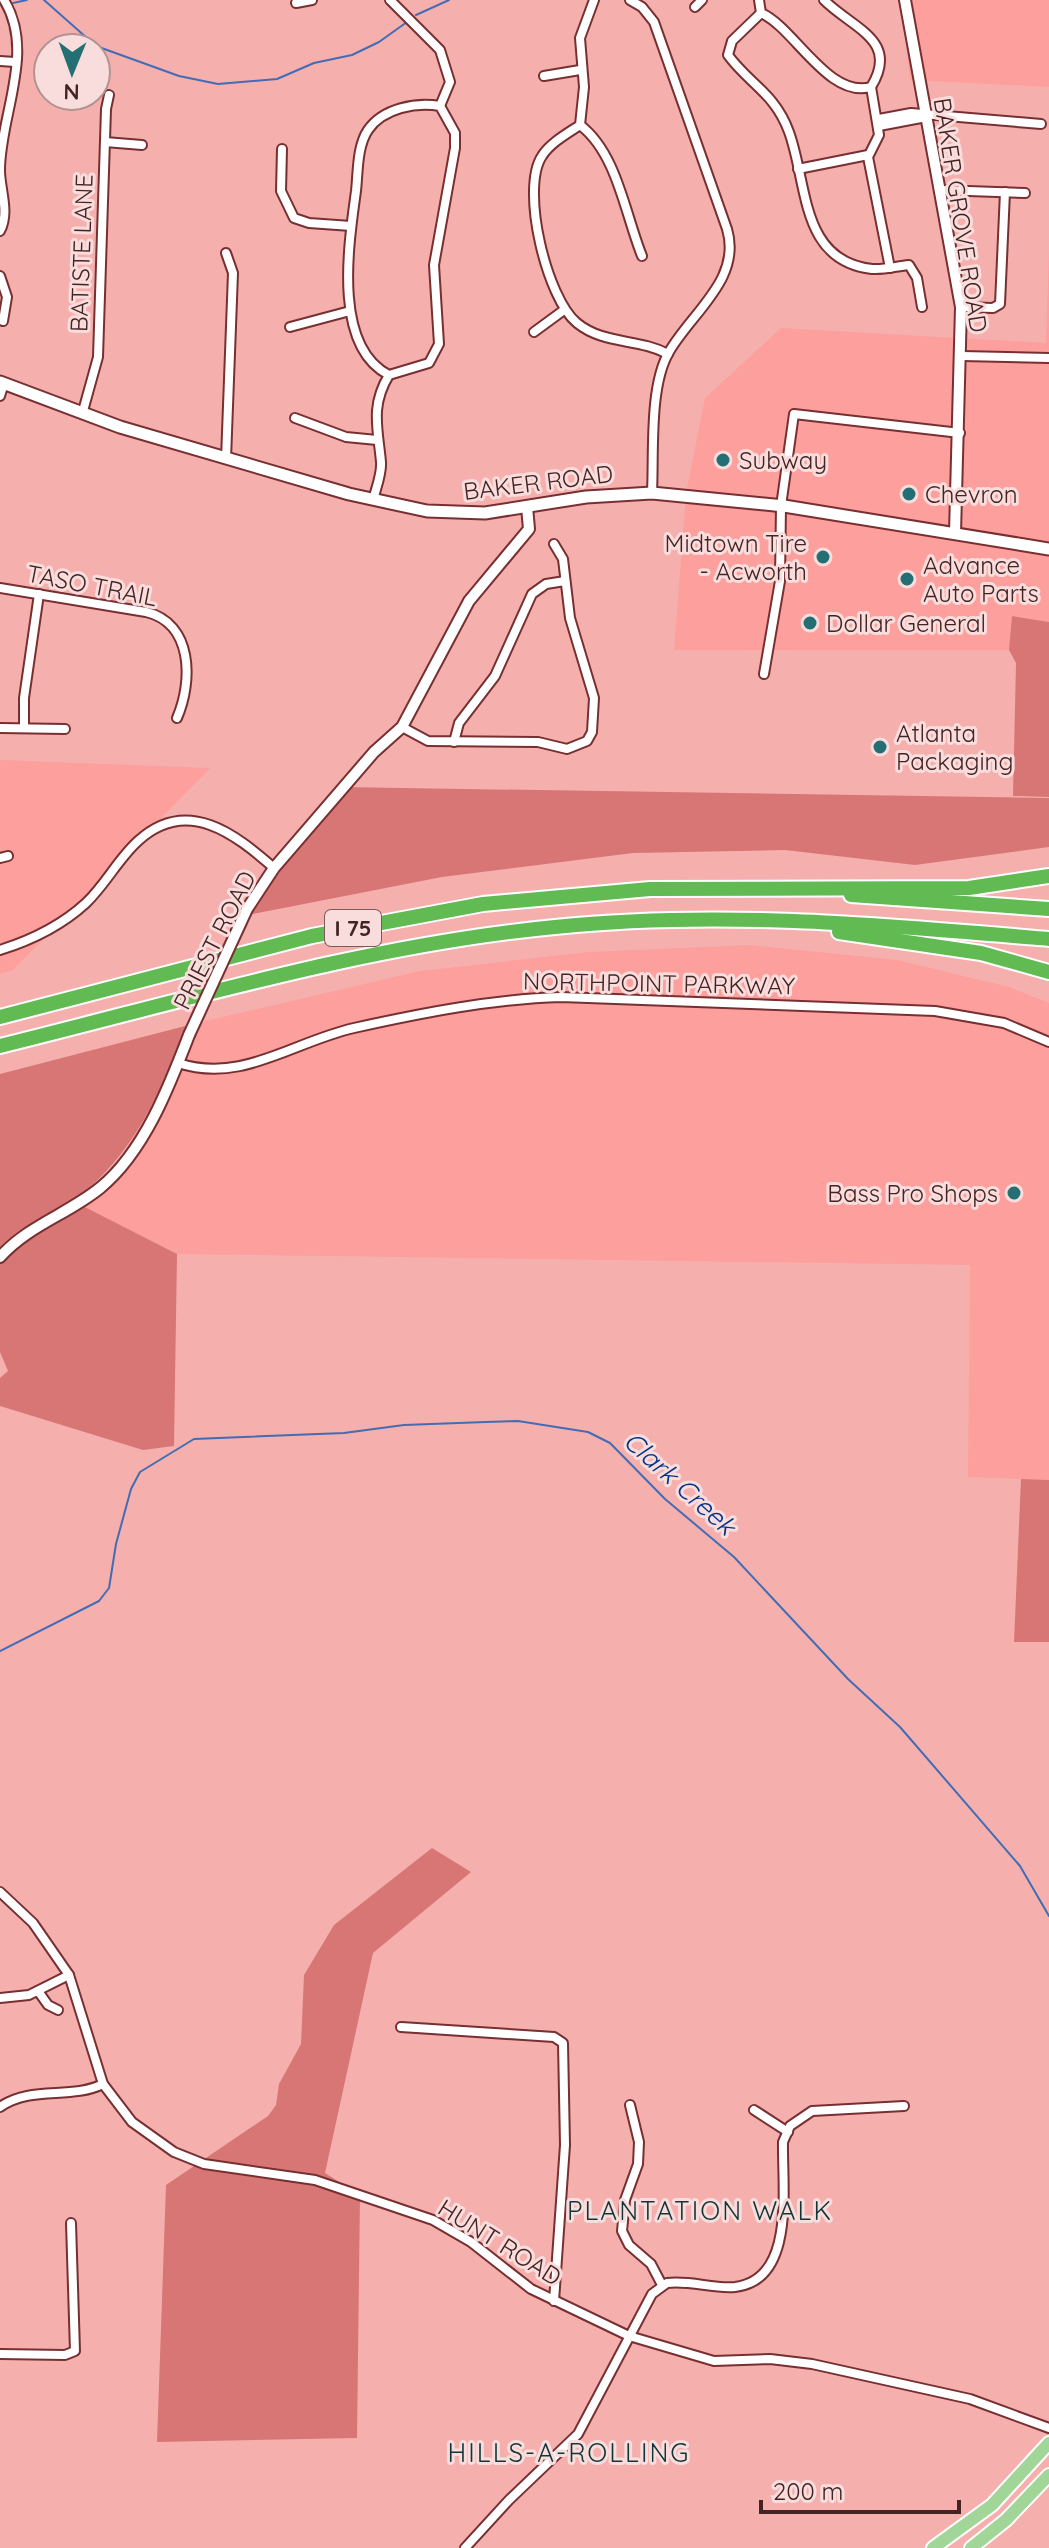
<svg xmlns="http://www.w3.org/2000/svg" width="1049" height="2548" viewBox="0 0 1049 2548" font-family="Quicksand,sans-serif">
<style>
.built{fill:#fc9f9d}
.forest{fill:#d87676}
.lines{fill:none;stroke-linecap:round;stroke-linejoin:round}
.stream{stroke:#436cb5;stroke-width:2}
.minor-casing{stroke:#772f31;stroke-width:12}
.tertiary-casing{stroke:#772f31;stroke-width:14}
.secondary-casing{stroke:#772f31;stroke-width:15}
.primary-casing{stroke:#fff;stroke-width:16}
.motorway-casing{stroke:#fff;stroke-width:18}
.minor{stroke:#fff;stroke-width:8}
.tertiary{stroke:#fff;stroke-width:10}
.secondary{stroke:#fff;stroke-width:11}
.primary{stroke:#a1d698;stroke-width:12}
.motorway{stroke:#62ba53;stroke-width:14}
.tertiary-bridge-casing{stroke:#772f31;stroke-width:14;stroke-linecap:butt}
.tertiary-bridge{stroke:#fff;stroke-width:10}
.poi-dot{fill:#236f73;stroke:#f9dddc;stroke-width:3}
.labels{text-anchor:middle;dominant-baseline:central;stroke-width:6;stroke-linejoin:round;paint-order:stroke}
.shield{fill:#f9dddc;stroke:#7a5b5a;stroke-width:2}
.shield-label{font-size:22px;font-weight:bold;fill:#442323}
.street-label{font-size:24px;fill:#442323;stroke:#f9dddc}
.poi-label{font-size:24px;fill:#442323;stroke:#f9dddc;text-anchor:start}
.water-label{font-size:26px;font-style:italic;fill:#00338a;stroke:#f9dddc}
.neighbourhood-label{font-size:26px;letter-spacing:2px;fill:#113436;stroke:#f9dddc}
</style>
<rect width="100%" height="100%" fill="#f5b0ae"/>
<!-- built -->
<g class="built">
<polygon points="901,0 1049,0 1049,87 910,80"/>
<polygon points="1049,251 1049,622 1012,616 1009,650 674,650 686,494 705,398 781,328 1046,343"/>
<polygon points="0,760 210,768 13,970 0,974"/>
<polygon points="750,945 897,960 1009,987 1049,1003 1049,1480 968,1477 970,1265 177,1254 72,1201 99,1182 123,1155 189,1025 420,971 589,952"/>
</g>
<!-- forest -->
<g class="forest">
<polygon points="1012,616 1049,622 1049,797 1013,796 1016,663 1009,650"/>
<polygon points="341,787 1049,798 1049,847 915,865 785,850 633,853 442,877 238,917"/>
<path d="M189 1025C158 1094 135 1155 73 1201L177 1254 174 1446 143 1450 0 1406V1378L8 1371 0 1352V1074Z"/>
<polygon points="1021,1479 1049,1480 1049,1642 1014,1642"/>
<polygon points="432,1848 471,1872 373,1953 325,2173 360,2195 357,2438 157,2442 166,2185 268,2116 276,2105 279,2084 301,2044 304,1975 334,1925"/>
</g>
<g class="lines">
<!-- stream -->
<g class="stream">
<polyline points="44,0 96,46 179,76 218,84 277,79 314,63 352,55 379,42 407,22"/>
<polyline points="13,3 27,0"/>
<polyline points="0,5 1,4"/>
<polyline points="416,15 449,0"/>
<polyline points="0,1651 99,1601 109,1588 116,1544 131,1489 140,1472 194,1439 344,1433 404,1425 486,1422 518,1421 588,1432 610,1443 665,1499 734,1557 848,1679 900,1727 1020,1866 1049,1916"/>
</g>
<!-- minor casing -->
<g class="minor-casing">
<g id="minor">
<polyline points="390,0 440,50 450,82 440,106"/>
<path d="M594 0 580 38 584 87 580 125C568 133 550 143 542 156 520 189 547 299 577 323 604 345 638 338 668 354"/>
<path d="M630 0 642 7 654 22 727 229C742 279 692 312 669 352 649 386 654 453 652 493"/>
<path d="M759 0 761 13C794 27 828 99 871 87 900 40 853 29 824 0"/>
<polyline points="296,3 312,0"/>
<polyline points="695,7 702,0"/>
<path d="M761 13 732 41 728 55C748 83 775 93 789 132 808 184 800 261 872 269 885 270 897 266 909 265L917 278 922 307"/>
<polyline points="0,61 15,62"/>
<polyline points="544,76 580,70"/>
<polyline points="871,87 879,135 868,157 890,268"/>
<polyline points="879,119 911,113 1041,124"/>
<path d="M580 125C617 153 625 214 642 256"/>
<polyline points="879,126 921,118"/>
<polyline points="105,142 142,145"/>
<polyline points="282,149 281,191 294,218 309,223 351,226"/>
<polyline points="798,169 868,155"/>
<polyline points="940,190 1025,193"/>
<path d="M0 231C10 212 0 190 0 170 0 115 36 52 4 0"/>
<polyline points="0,276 7,297 3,321"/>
<polyline points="961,307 993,308 1000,304 1005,192"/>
<polyline points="290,327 350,311"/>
<polyline points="534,332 564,310"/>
<polyline points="962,356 1049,358"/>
<polyline points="0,396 4,383"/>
<polyline points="83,411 98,357 106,109 109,95"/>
<polyline points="295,418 346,437 377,440"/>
<polyline points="226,459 233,273 226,253"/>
<path d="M373 500C376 488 382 474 381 462 378 429 370 406 389 375L429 363 439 344 434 265 455 148V133L440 106C416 102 383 108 368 130 357 146 358 173 356 191 349 243 332 346 389 375"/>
<path d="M0 588 146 612C193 623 193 681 177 718"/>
<polyline points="764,674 780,581 781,506 794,414 960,433"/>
<polyline points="402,727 428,741 538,742 567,749 587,741 592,732 594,698 570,618 563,559 554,544"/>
<polyline points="0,728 65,729"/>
<polyline points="24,728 24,698 39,594"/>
<polyline points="454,742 459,723 495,676 532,594 546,584 565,581"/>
<polyline points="0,858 8,856"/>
<path d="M0 950C32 940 61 926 86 903 106 884 118 859 138 841 187 796 235 834 274 868"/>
<path d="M178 1063C242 1084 292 1042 354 1028 421 1013 493 999 561 997L935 1011 1004 1023 1049 1042"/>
<polyline points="0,1892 33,1923 69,1975 103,2084"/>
<polyline points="38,1991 48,2005 58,2010"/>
<polyline points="0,1998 29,1995 69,1975"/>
<polyline points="401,2027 554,2037 563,2043 565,2145 554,2301"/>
<polyline points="630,2105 639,2142 638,2164 625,2200 622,2231 629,2245 651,2264 662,2285"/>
<path d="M0 2107C32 2085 70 2100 103 2084L132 2122 174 2152 204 2164 315 2180 433 2220 471 2242 531 2289 629 2336 714 2361 770 2359 812 2364 970 2399 1049 2428"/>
<polyline points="754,2110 788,2132"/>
<polyline points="0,2354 65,2355 75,2351 71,2223"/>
<path d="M465 2548 509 2500 578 2434 652 2294 667 2283C690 2280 713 2289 735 2287 796 2280 782 2187 783 2142L790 2126 812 2111 904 2106"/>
</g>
</g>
<!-- tertiary casing -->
<g class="tertiary-casing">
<g id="tertiary">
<polyline points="905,0 961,307 955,533"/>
<polyline points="247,909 274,868 374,752 402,727 469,601 529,529 527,507"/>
<path d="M0 1257C29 1225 68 1214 100 1188 144 1152 169 1087 189 1035"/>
</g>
</g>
<!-- secondary casing -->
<g class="secondary-casing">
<polyline id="secondary" points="0,382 120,427 349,494 427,511 485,513 586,497 652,493 784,506 1049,549"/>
</g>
<!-- primary casing -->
<g class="primary-casing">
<g id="primary">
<polyline points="933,2548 992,2505 1049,2443"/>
<polyline points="971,2548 1006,2520 1049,2475"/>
</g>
</g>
<!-- motorway casing -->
<g class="motorway-casing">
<g id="motorway">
<polyline points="851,895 1049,909"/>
<polyline points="839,932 981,953 1049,972"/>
<polyline points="0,1017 312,936 483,904 650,889 969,888 1049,876"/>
<path d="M0 1046C183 1001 366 945 555 927 720 910 884 925 1049 939"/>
</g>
</g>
<!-- minor -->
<use href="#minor" class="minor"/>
<!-- tertiary -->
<use href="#tertiary" class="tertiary"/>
<!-- secondary -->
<use href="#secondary" class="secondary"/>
<!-- primary -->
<use href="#primary" class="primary"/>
<!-- motorway -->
<use href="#motorway" class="motorway"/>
<!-- tertiary-bridge casing -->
<g class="tertiary-bridge-casing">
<polyline id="tertiary-bridge" points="189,1035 247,909"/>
</g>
<!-- tertiary-bridge -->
<use href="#tertiary-bridge" class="tertiary-bridge"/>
</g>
<!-- markers -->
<g class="poi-dot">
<circle cx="723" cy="460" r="8"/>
<circle cx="909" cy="494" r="8"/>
<circle cx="823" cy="557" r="8"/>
<circle cx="907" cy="579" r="8"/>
<circle cx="810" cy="623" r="8"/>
<circle cx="880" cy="747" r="8"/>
<circle cx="1014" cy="1193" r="8"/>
</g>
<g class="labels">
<!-- shield labels -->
<rect class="shield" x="325" y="910" width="56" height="36" rx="6"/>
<g class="shield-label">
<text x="353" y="928">I 75</text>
</g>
<!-- street labels -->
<g class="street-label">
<text transform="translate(961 215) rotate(81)">BAKER GROVE ROAD</text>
<text transform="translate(81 253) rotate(-88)">BATISTE LANE</text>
<text transform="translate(538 482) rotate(-7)">BAKER ROAD</text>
<text transform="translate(92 585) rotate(11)">TASO TRAIL</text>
<text transform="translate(214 940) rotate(-63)">PRIEST ROAD</text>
<text transform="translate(659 983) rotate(1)">NORTHPOINT PARKWAY</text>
<text transform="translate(500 2242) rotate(32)">HUNT ROAD</text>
</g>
<!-- poi labels -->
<g class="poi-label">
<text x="739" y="460">Subway</text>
<text x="925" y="494">Chevron</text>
<text x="807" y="543" text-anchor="end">Midtown Tire<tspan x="807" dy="28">- Acworth</tspan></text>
<text x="923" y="565">Advance<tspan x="923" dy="28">Auto Parts</tspan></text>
<text x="826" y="623">Dollar General</text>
<text x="896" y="733">Atlanta<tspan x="896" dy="28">Packaging</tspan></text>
<text x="998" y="1193" text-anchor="end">Bass Pro Shops</text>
</g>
<!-- water labels -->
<g class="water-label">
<text transform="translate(680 1483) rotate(42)">Clark Creek</text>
</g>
<!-- neighbourhood labels -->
<g class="neighbourhood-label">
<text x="700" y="2210">PLANTATION WALK</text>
<text x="569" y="2452">HILLS-A-ROLLING</text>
</g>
</g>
<!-- north arrow -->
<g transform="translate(72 72) rotate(181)"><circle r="38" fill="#f9dddc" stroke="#b19392" stroke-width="2"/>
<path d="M0-6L14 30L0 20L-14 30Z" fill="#236f73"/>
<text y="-12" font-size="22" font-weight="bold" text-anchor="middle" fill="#442323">N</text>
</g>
<!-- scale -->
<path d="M761 2500v12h198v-12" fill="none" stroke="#442323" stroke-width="4"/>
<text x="773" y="2500" font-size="24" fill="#442323" stroke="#f9dddc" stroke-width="6" paint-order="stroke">200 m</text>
</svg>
